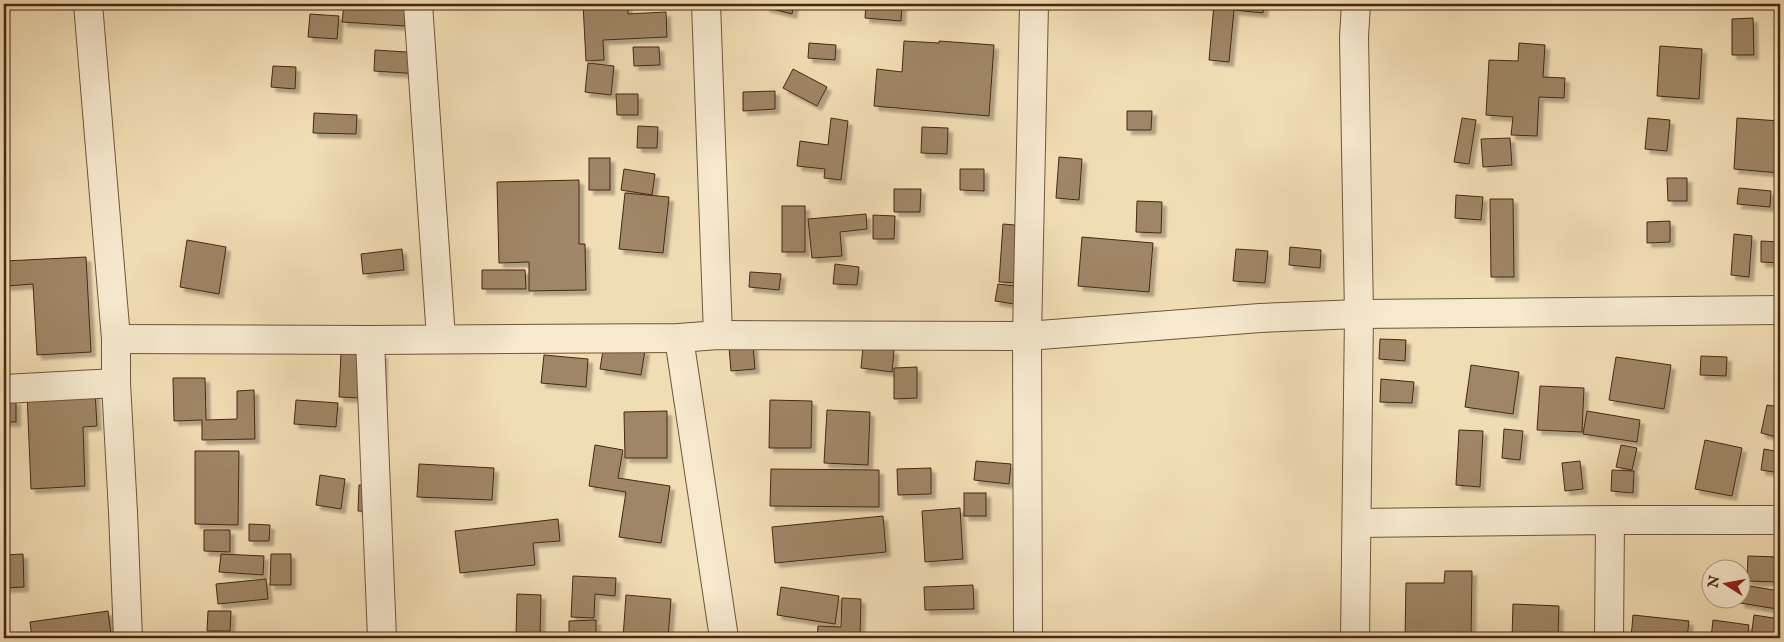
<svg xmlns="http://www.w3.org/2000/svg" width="1784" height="642" viewBox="0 0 1784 642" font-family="'IM FELL English',serif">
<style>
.building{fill:#9f8666;stroke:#472711;filter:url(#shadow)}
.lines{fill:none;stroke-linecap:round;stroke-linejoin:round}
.minor-casing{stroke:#72543a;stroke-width:30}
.minor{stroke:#f6e9ce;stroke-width:28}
</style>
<defs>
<filter id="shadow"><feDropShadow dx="4.5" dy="4.5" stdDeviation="1" flood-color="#0004"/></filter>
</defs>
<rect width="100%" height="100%" fill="#f1ddb4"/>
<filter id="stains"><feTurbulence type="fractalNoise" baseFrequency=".004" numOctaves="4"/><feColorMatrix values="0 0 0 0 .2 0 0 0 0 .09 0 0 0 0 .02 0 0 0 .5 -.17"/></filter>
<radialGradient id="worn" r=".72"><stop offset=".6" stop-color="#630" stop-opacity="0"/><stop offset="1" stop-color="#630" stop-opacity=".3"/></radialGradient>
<!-- building -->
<g class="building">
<polygon points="344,4 406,4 405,26 342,22"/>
<polygon points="583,4 627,4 628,14 666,12 667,37 603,40 604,60 586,61"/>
<polygon points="766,4 794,4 792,14 765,7"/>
<polygon points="866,4 902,4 901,21 865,18"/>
<polygon points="1214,4 1264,4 1263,13 1234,10 1229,62 1209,60"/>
<polygon points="310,14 339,16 337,39 308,37"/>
<polygon points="1753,18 1754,55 1732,55 1732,19"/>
<polygon points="904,41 939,43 939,41 994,45 989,116 874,106 877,69 902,72"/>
<polygon points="809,43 836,45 835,60 808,58"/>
<polygon points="1519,43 1545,45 1543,77 1565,78 1564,98 1539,97 1537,136 1511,135 1513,117 1486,115 1489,60 1518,61"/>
<polygon points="1660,46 1702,49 1699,99 1657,96"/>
<polygon points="633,47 659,47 660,65 634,66"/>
<polygon points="375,50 422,53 420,74 374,71"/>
<polygon points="588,63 614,66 611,95 585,92"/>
<polygon points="273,66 296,67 295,89 271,87"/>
<polygon points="793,69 827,87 817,106 783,88"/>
<polygon points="775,91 775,109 743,111 743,92"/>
<polygon points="616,94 638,94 638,115 617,115"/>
<polygon points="1127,111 1152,111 1151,130 1127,130"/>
<polygon points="314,113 357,115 356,134 313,133"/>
<polygon points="831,118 848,121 841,180 824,178 825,169 797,166 800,141 828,145"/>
<polygon points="1462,118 1476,120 1469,164 1454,162"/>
<polygon points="1648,118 1670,120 1667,151 1645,149"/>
<polygon points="1737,118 1780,121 1780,173 1734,169"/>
<polygon points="638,126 658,127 657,148 637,148"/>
<polygon points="922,127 948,128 947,154 921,153"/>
<polygon points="1510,138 1512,165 1483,167 1481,139"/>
<polygon points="1059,157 1082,159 1079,200 1056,198"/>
<rect x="589" y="158" width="21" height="32"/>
<polygon points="624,169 655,174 652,195 621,190"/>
<polygon points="960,169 984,169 984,191 960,190"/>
<polygon points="1667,178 1687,178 1687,201 1668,201"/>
<polygon points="579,180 579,244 585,244 586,290 529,291 529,262 499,263 497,182"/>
<polygon points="1739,188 1771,191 1770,207 1737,204"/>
<polygon points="894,189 921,189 920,212 894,212"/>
<polygon points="625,193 669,197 663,253 619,249"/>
<polygon points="1456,195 1483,197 1481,220 1455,218"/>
<polygon points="1490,199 1513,199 1514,277 1491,277"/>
<polygon points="1137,201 1162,202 1161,233 1136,232"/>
<rect x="782" y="206" width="23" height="46"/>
<polygon points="866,214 867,229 840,232 842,256 812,258 808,219"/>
<polygon points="873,215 895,216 894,239 873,239"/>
<polygon points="1670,221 1670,242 1647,243 1647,222"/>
<polygon points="1003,224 1027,226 1023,283 999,282"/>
<polygon points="1734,234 1752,236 1749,277 1731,275"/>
<polygon points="1082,237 1153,243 1149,292 1078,286"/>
<polygon points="187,240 226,247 219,294 180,287"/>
<polygon points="1761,241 1780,242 1780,263 1761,262"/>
<polygon points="1290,247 1321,250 1320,268 1289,265"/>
<polygon points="402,249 404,270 363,274 361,254"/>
<polygon points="1236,249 1268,251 1265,283 1233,281"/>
<polygon points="86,257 91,352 37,355 33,284 6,286 5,261"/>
<polygon points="835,264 859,267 857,285 833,284"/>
<polygon points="482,270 525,270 526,289 482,289"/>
<polygon points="750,272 781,274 779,290 749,287"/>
<polygon points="998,284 1023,287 1021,305 995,301"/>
<polygon points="1380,339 1406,340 1405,361 1379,359"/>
<polygon points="604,344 645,350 641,375 600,369"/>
<polygon points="753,345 755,369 731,371 729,347"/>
<polygon points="863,347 894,350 892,372 861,368"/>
<polygon points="341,352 383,354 382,399 339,397"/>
<polygon points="544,355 588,359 586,387 541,383"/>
<polygon points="1701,356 1727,357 1726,376 1700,375"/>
<polygon points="1616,357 1671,365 1664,409 1609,400"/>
<polygon points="1471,365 1519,372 1513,414 1465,407"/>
<polygon points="917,367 917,398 894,399 894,368"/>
<polygon points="173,378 205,378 206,420 237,419 237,391 254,390 255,439 202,440 202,420 174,421"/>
<polygon points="1381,379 1414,382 1412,403 1380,402"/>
<polygon points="1540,386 1584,388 1582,432 1537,430"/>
<polygon points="95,391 97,426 83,427 85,486 31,489 27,394"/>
<polygon points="296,400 338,403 336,427 294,424"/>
<polygon points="770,400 812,401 811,448 769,448"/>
<rect x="4" y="401" width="12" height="21"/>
<polygon points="1767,405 1780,407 1780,438 1761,433"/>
<polygon points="827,410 870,412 868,465 824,463"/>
<polygon points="667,411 667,458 625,458 624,412"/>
<polygon points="1587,411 1640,420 1637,442 1583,434"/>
<polygon points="1504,429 1523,431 1520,460 1502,458"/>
<polygon points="1459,430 1483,431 1480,487 1456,485"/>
<polygon points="1705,440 1742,448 1732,496 1695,489"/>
<polygon points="595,445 623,450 618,478 670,486 661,543 619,537 626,492 589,486"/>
<polygon points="1621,445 1637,448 1632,470 1616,467"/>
<polygon points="1764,449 1780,452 1780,473 1761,470"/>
<polygon points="195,451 239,451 238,525 195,524"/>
<polygon points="976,461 1011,464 1009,484 974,480"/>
<polygon points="1580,461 1583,489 1565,491 1562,463"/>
<polygon points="419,464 494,468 492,500 417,497"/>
<polygon points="931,468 931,494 898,495 897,469"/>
<polygon points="771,469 879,470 879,507 770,506"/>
<polygon points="1612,470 1634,471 1633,493 1611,491"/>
<polygon points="320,475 345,479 341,509 316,505"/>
<polygon points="359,485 382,485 382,512 358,511"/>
<rect x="964" y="493" width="22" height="23"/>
<polygon points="960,508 963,559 925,562 922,511"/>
<polygon points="883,516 886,552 775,563 772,527"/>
<polygon points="558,519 560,541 533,543 535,565 460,573 455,531"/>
<polygon points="249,524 270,525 269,541 249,541"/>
<polygon points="204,530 230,530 230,552 204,551"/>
<polygon points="23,554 24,587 4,588 4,555"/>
<polygon points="221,554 264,556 263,575 219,572"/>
<polygon points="271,554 291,554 291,585 270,585"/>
<polygon points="1748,556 1780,557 1780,582 1747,581"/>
<polygon points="1445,571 1472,571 1471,638 1405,638 1406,583 1444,583"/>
<polygon points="573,576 616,578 615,596 595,594 594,618 571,617"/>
<polygon points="266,579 268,599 218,604 216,584"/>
<polygon points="973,585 974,609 925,610 924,587"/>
<polygon points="1743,585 1780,591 1777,609 1740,603"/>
<polygon points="781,587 839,596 835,624 777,615"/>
<polygon points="517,594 541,595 540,638 516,638"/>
<polygon points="626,595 671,599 668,638 623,638"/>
<polygon points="842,598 861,599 860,638 817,638 818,626 841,627"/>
<polygon points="1513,604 1559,606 1558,638 1512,638"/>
<polygon points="108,611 111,634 82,638 32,638 30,622"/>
<polygon points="208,611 231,611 230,631 207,631"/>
<polygon points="1633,615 1689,621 1687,638 1631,638"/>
<polygon points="1754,615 1780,619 1780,638 1751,638"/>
<polygon points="596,620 596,638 569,638 569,621"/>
<polygon points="1713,620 1749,625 1747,638 1711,638"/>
</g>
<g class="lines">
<!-- minor casing -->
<g class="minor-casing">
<g id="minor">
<polyline points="88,4 116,339 116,383 123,512 128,638"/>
<polyline points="418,4 441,338"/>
<polyline points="706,4 718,335"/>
<polyline points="679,338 724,638"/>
<polyline points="116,339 370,340 679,338 718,335 1027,336 1260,318 1359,314 1780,310"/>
<polyline points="370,340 382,638"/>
<polyline points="4,389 116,383"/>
<polyline points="1357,523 1610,520 1780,520"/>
<polyline points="1028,638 1027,336 1034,4"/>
<polyline points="1355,638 1359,314 1354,37 1356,4"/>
<polyline points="1609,638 1610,520"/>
</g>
</g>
<!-- minor -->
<use href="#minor" class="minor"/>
</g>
<!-- margin -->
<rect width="1784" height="642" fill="none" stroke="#f1ddb4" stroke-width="20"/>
<rect x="5" y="5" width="1774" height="632" fill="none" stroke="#472711" stroke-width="2.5"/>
<rect x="10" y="10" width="1764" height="622" fill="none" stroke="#472711"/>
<!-- north arrow -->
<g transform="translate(1726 584) rotate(281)"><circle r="24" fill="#f6e9ce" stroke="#b09b82"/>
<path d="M0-4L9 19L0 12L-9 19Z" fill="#8f2418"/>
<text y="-8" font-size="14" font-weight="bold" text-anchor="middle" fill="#472711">N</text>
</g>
<rect width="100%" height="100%" filter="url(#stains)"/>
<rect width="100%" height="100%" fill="url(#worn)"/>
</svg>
